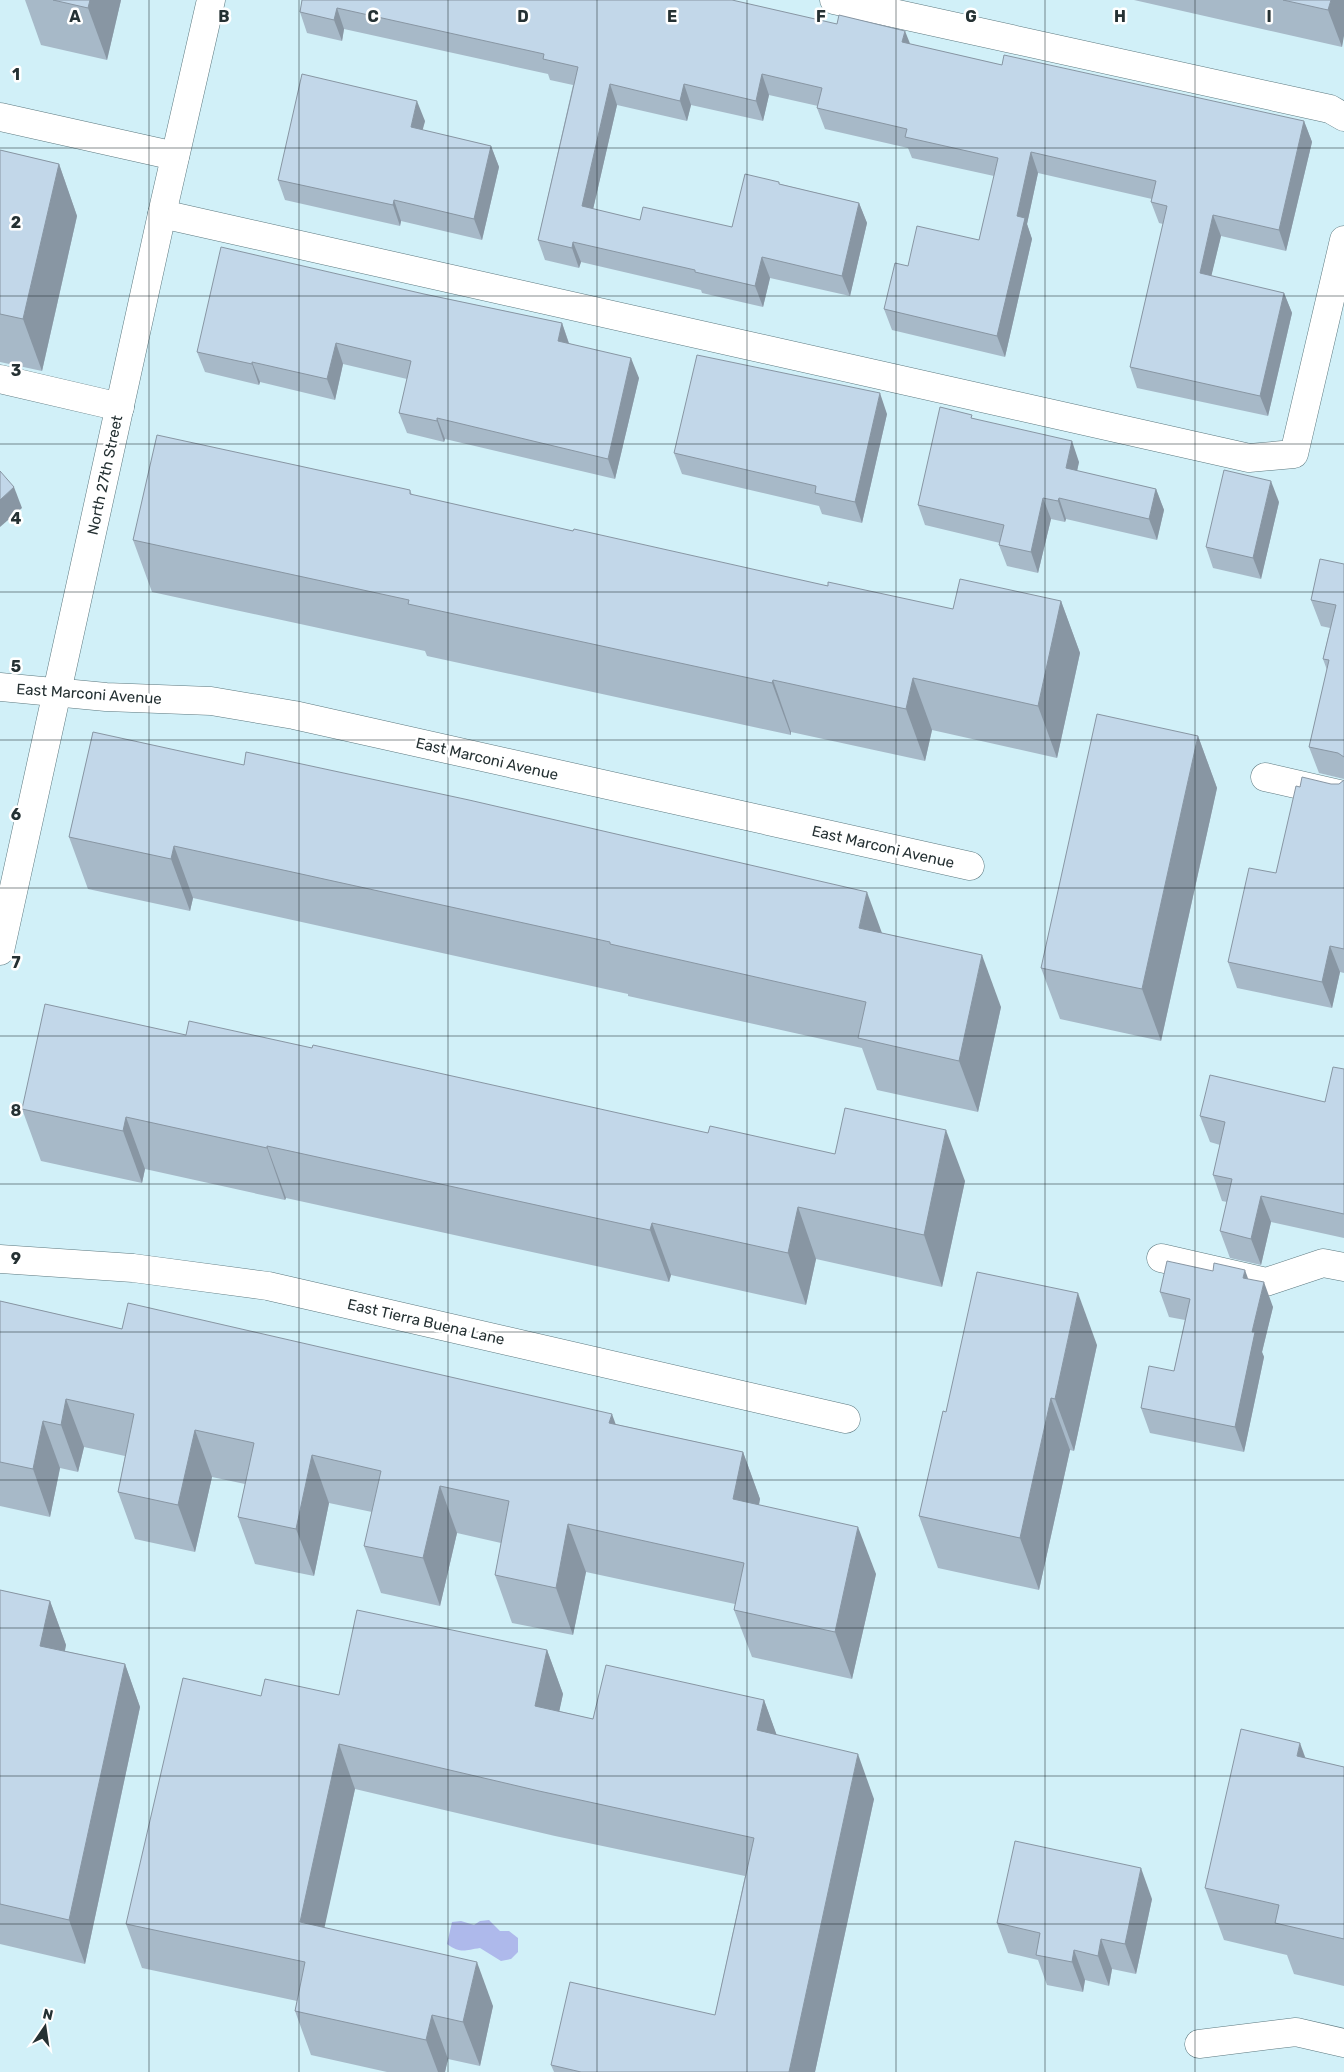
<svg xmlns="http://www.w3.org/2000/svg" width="1344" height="2072" viewBox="0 0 1344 2072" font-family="Rubik,sans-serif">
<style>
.water{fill:#aeb9eb}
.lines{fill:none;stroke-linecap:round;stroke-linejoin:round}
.minor-casing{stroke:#5c787f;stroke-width:29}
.minor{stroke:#fff;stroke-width:28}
.wall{fill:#a7b9c8}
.shaded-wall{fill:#8896a3}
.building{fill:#c2d7e9;stroke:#8896a3}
.grid{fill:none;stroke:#253133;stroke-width:1;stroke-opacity:0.55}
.labels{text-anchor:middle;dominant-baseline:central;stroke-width:5;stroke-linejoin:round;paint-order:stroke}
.street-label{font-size:15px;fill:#253133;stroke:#fff}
.grid-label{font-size:16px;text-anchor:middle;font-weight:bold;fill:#253133;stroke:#fff;stroke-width:5;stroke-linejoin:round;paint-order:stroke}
</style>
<rect width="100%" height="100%" fill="#d1f0f8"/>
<!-- water -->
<path class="water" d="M489 1920 500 1931H509L518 1938V1952L511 1959 501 1961 480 1948C465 1950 461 1954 447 1944L452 1922 461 1921 474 1925 480 1921Z"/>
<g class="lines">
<!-- minor casing -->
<g class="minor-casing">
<g id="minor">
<polyline points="834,0 1330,109 1344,117"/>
<polyline points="0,117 175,156"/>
<polyline points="162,214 1249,458 1294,454 1344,240"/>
<polyline points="0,379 120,407"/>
<polyline points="0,687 106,697 211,701 294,715 970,866"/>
<polyline points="1265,777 1344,795"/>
<polyline points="0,951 162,214 211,0"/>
<polyline points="1161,1258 1266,1282 1323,1263 1344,1267"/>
<polyline points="0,1259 133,1268 268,1286 846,1419"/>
<polyline points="1199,2044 1296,2032 1344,2043"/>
</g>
</g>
<!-- minor -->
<use href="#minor" class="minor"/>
</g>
<!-- wall -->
<g class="wall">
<polygon points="25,0 121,0 107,60 41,45"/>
<polygon points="302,0 910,44 1002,65 1304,121 1312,142 1286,251 1221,236 1211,276 1284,293 1292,313 1268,416 1137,388 1130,367 1163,224 1159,223 1151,202 1152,199 1038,173 1027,224 1032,239 1005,357 892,330 884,309 908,266 979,240 994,176 912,158 908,148 825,129 817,108 818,106 769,95 763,121 691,105 687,121 617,105 593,209 640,220 732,227 780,184 859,203 867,223 850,296 770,278 763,307 702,293 701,290 581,262 579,268 545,260 538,240 573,85 550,80 548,74 344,29 342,41 307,33 300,12"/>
<polygon points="1134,0 1344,0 1342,47"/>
<polygon points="425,121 422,130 491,146 499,167 482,240 401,221 400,226 285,200 278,180"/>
<polygon points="0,150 59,164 77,216 42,371 0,362"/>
<polygon points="424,294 562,323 569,343 639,378 615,479 445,439 444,442 407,433 399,413 407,379 343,364 335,400 260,382 259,385 205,372 197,352"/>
<polygon points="887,414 862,523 822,514 819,506 682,474 674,453"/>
<polygon points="973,418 1079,462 1077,471 1156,489 1164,510 1157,540 1066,519 1065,522 1051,519 1038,573 1007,566 999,545 1000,543 925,525 918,505"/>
<polygon points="410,490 412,495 573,531 828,586 953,609 1061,601 1080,653 1057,758 932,730 925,761 791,732 791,735 427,656 425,651 152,592 133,540"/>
<polygon points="1279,502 1261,579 1213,568 1206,547"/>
<polygon points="1344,564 1344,779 1319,773 1309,747 1327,670 1323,659 1330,628 1321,626 1311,600"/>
<polygon points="93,732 882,933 1001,1007 978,1112 877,1090 862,1048 628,996 628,994 193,898 190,911 88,889 69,837"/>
<polygon points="1198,736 1217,788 1161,1041 1060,1019 1041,968"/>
<polygon points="1344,780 1344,973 1340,972 1332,1008 1237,988 1228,962 1276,873 1300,787 1339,784"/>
<polygon points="186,1035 708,1133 835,1154 965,1181 942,1287 816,1259 806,1305 671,1275 669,1282 286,1198 285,1200 145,1169 142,1183 41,1161 22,1109"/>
<polygon points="1344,1069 1344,1238 1271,1222 1261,1265 1230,1258 1220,1231 1227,1202 1222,1201 1213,1175 1220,1145 1210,1142 1200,1116 1325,1102"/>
<polygon points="1248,1279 1273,1307 1262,1352 1264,1357 1244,1452 1150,1433 1141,1408 1174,1371 1185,1320 1169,1317 1160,1292"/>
<polygon points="0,1301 122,1329 615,1424 743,1452 760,1499 759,1505 876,1574 852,1679 752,1657 734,1610 735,1604 586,1572 573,1635 512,1623 495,1575 501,1543 457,1533 440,1606 381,1593 364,1546 372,1512 329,1503 314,1576 255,1564 238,1517 245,1484 212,1477 195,1552 135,1539 118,1492 125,1456 84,1447 78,1472 60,1468 50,1517 0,1506"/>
<polygon points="1097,1345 1074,1451 1070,1450 1039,1590 938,1568 919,1516 946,1412"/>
<polygon points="0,1590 50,1601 66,1645 65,1651 125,1664 140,1707 85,1964 0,1944"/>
<polygon points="547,1650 563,1694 559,1711 593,1719 764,1700 776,1734 874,1799 815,2072 554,2072 551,2065 715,2015 745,1876 555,1836 355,1789 324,1927 493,2006 480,2066 448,2059 445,2072 387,2072 311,2055 295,2011 297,2001 142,1968 126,1924 261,1696 339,1695"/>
<polygon points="1305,1758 1344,1767 1344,1986 1294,1974 1287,1955 1224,1940 1205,1888"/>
<polygon points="1152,1899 1136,1974 1112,1969 1109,1986 1085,1980 1083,1992 1047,1985 1038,1960 1008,1953 997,1923"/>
</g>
<!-- shaded-wall -->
<g class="shaded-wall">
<polygon points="90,0 121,0 107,60 88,8"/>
<polygon points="1331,0 1344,0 1344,36 1342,47 1328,10"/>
<polygon points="337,8 344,29 342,41 334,20"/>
<polygon points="905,31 913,51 902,42"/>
<polygon points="762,74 769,95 763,121 756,101"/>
<polygon points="610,84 617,105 589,227 582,206"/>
<polygon points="684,84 691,105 687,121 680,101"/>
<polygon points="417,101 425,121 418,148 411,127"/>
<polygon points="1304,121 1312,142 1286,251 1279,230"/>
<polygon points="491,146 499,167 482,240 474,219"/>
<polygon points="1031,152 1038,173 1027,224 1032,239 1005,357 997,336 1017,216"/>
<polygon points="59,164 77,216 42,371 23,319"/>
<polygon points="394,200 401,221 400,226 393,205"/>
<polygon points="859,203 867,223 850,296 842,276"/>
<polygon points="1213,215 1221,236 1207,294 1200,273"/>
<polygon points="573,242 581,262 579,268 572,248"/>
<polygon points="762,257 770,278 763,307 755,286"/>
<polygon points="1284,293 1292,313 1268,416 1260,396"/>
<polygon points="562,323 569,344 558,341"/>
<polygon points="336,343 343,364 335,400 327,379"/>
<polygon points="631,358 639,378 615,479 608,459"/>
<polygon points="252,362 260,382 259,385 252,364"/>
<polygon points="880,393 887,414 862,523 855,502"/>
<polygon points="437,418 445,439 444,442 437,421"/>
<polygon points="1072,441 1079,462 1073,489 1066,468"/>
<polygon points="1271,481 1279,502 1261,579 1253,558"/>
<polygon points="14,487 22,508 0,527 0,500"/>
<polygon points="1156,489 1164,510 1157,540 1149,519"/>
<polygon points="1043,498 1051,519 1038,573 1031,552"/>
<polygon points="1059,498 1066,519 1065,522 1058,501"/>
<polygon points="1061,601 1080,653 1057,758 1038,706"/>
<polygon points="913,678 932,730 925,761 906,709"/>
<polygon points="773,680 791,732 791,735 772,683"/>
<polygon points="1198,736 1217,788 1161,1041 1142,989"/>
<polygon points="174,846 193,898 190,911 171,859"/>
<polygon points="867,892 886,944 859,928"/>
<polygon points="1330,946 1340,972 1332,1008 1322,982"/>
<polygon points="982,955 1001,1007 978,1112 959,1061"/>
<polygon points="126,1117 145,1169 142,1183 123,1131"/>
<polygon points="946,1130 965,1181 942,1287 924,1235"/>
<polygon points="267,1146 286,1198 285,1200 267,1148"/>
<polygon points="1261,1196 1271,1222 1261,1265 1251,1239"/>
<polygon points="798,1207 816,1259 806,1305 788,1253"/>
<polygon points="652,1223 671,1275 669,1282 650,1230"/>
<polygon points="1245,1270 1254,1295 1243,1278"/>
<polygon points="1264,1282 1273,1307 1262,1352 1264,1357 1244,1452 1235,1427 1252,1332"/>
<polygon points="1078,1293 1097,1345 1074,1451 1055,1399"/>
<polygon points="1051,1398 1070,1450 1039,1590 1020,1538"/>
<polygon points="66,1399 84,1447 78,1472 61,1425"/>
<polygon points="612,1414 629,1461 609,1423"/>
<polygon points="43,1421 60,1468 50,1517 33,1469"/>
<polygon points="195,1430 212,1477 195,1552 178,1505"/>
<polygon points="743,1452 760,1499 750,1547 733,1499"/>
<polygon points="312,1455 329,1503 314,1576 296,1529"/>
<polygon points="440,1486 457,1533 440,1606 423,1558"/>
<polygon points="568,1524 586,1572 573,1635 556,1588"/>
<polygon points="858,1527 876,1574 852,1679 835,1632"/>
<polygon points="50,1601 66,1645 56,1689 40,1646"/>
<polygon points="547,1650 563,1694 551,1750 535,1706"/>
<polygon points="125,1664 140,1707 85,1964 69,1920"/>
<polygon points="764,1700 780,1744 757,1730"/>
<polygon points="1300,1743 1319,1795 1297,1756"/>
<polygon points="339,1744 355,1789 316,1966 300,1922"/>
<polygon points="858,1754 874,1799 815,2072 789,2072"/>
<polygon points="1141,1868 1152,1899 1136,1974 1125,1944"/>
<polygon points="1101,1939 1112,1969 1109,1986 1098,1956"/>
<polygon points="1074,1950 1085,1980 1083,1992 1072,1962"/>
<polygon points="477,1962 493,2006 480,2066 463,2022"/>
<polygon points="432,2015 448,2059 445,2072 438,2072 426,2040"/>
</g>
<!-- building -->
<g class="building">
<polygon points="53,0 90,0 88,8"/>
<polygon points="302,0 732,0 837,24 839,15 905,31 902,42 1002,65 1004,55 1304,121 1279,230 1213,215 1200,273 1284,293 1260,396 1130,367 1167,206 1151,202 1156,181 1031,152 1017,216 1025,218 997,336 884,309 895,263 908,266 917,226 979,240 998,158 905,137 907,129 817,108 822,88 762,74 756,101 684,84 680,101 610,84 582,206 640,220 643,207 732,227 745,174 779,182 779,184 859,203 842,276 762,257 755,286 695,272 695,270 573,242 572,248 538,240 578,67 543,59 544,54 337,8 334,20 300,12"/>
<polygon points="1283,0 1331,0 1328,10"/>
<polygon points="302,74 417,101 411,127 491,146 474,219 394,200 393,205 278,180"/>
<polygon points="0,150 59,164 23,319 0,314"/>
<polygon points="221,247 424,294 562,323 558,341 631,358 608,459 437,418 437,421 399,413 411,361 336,343 327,379 252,362 252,364 197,352"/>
<polygon points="697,355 880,393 855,502 815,493 816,486 674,453"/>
<polygon points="940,407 972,415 971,418 1072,441 1066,468 1156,489 1149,519 1059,498 1058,501 1043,498 1031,552 999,545 1004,525 918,505"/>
<polygon points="157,435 410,490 410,494 573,531 574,529 828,586 828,582 953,609 960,579 1061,601 1038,706 913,678 906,709 773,680 772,683 408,604 409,600 133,540"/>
<polygon points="1224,470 1271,481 1253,558 1206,547"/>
<polygon points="0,471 14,487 0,500"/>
<polygon points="1320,559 1344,564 1344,757 1338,753 1309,747 1329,660 1323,659 1336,605 1311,600"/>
<polygon points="1097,714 1198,736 1142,989 1041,968"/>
<polygon points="93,732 244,765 246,752 469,800 867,892 859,928 982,955 959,1061 858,1038 866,1002 610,944 610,942 174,846 171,859 69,837"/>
<polygon points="1302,777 1331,784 1339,784 1344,780 1344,949 1330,946 1322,982 1228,962 1249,868 1276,873 1296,786 1300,787"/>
<polygon points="45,1004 186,1035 189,1021 312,1048 313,1045 708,1133 710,1126 835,1154 845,1108 946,1130 924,1235 798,1207 788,1253 652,1223 650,1230 267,1146 267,1148 126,1117 123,1131 22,1109"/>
<polygon points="1333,1067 1344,1069 1344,1214 1261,1196 1251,1239 1220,1231 1232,1179 1213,1175 1225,1122 1200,1116 1210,1075 1325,1102"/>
<polygon points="1167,1261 1213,1271 1214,1263 1245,1270 1243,1278 1264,1282 1252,1332 1255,1332 1235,1427 1141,1408 1149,1366 1174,1371 1190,1299 1160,1292"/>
<polygon points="977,1272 1078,1293 1055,1399 1051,1398 1020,1538 919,1516 943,1411 946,1412"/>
<polygon points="0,1301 122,1329 128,1303 612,1414 609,1423 743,1452 733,1499 858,1527 835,1632 734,1610 744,1563 568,1524 556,1588 495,1575 509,1501 440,1486 423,1558 364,1546 381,1471 312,1455 296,1529 238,1517 254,1443 195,1430 178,1505 118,1492 134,1414 66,1399 61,1425 43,1421 33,1469 0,1462"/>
<polygon points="0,1590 50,1601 40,1646 125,1664 69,1920 0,1904"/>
<polygon points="357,1610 547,1650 535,1706 593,1719 606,1665 764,1700 757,1730 858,1754 789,2072 581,2072 551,2065 570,1982 715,2015 754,1838 539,1791 339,1744 300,1922 477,1962 463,2022 432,2015 426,2040 295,2011 305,1962 126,1924 183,1678 261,1696 265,1679 339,1695"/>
<polygon points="1241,1729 1300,1743 1297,1756 1344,1767 1344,1939 1275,1923 1279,1905 1205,1888"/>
<polygon points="1015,1841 1141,1868 1125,1944 1101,1939 1098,1956 1074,1950 1072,1962 1036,1955 1040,1933 997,1923"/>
</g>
<!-- grid -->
<path class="grid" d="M149 0V2072M299 0V2072M448 0V2072M597 0V2072M747 0V2072M896 0V2072M1045 0V2072M1195 0V2072M0 148H1344M0 296H1344M0 444H1344M0 592H1344M0 740H1344M0 888H1344M0 1036H1344M0 1184H1344M0 1332H1344M0 1480H1344M0 1628H1344M0 1776H1344M0 1924H1344"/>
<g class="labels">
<!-- street labels -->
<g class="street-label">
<text transform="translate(105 475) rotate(-78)">North 27th Street</text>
<text transform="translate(89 694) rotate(4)">East Marconi Avenue</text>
<text transform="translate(487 759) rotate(13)">East Marconi Avenue</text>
<text transform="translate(883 847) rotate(13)">East Marconi Avenue</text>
<text transform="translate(426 1322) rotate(13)">East Tierra Buena Lane</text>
</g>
</g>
<g class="grid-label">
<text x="75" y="22">A</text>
<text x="224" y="22">B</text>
<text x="373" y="22">C</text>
<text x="523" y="22">D</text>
<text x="672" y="22">E</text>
<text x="821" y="22">F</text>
<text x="971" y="22">G</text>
<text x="1120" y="22">H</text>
<text x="1269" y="22">I</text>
<text x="16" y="80">1</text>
<text x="16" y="228">2</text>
<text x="16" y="376">3</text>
<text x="16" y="524">4</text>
<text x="16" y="672">5</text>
<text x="16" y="820">6</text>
<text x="16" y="968">7</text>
<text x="16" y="1116">8</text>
<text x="16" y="1264">9</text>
</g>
<!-- north arrow -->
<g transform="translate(45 2027) rotate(13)" stroke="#ffffff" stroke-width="4" paint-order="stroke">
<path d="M0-4L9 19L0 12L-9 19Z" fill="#253133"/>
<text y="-8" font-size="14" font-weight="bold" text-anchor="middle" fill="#253133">N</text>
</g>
</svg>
